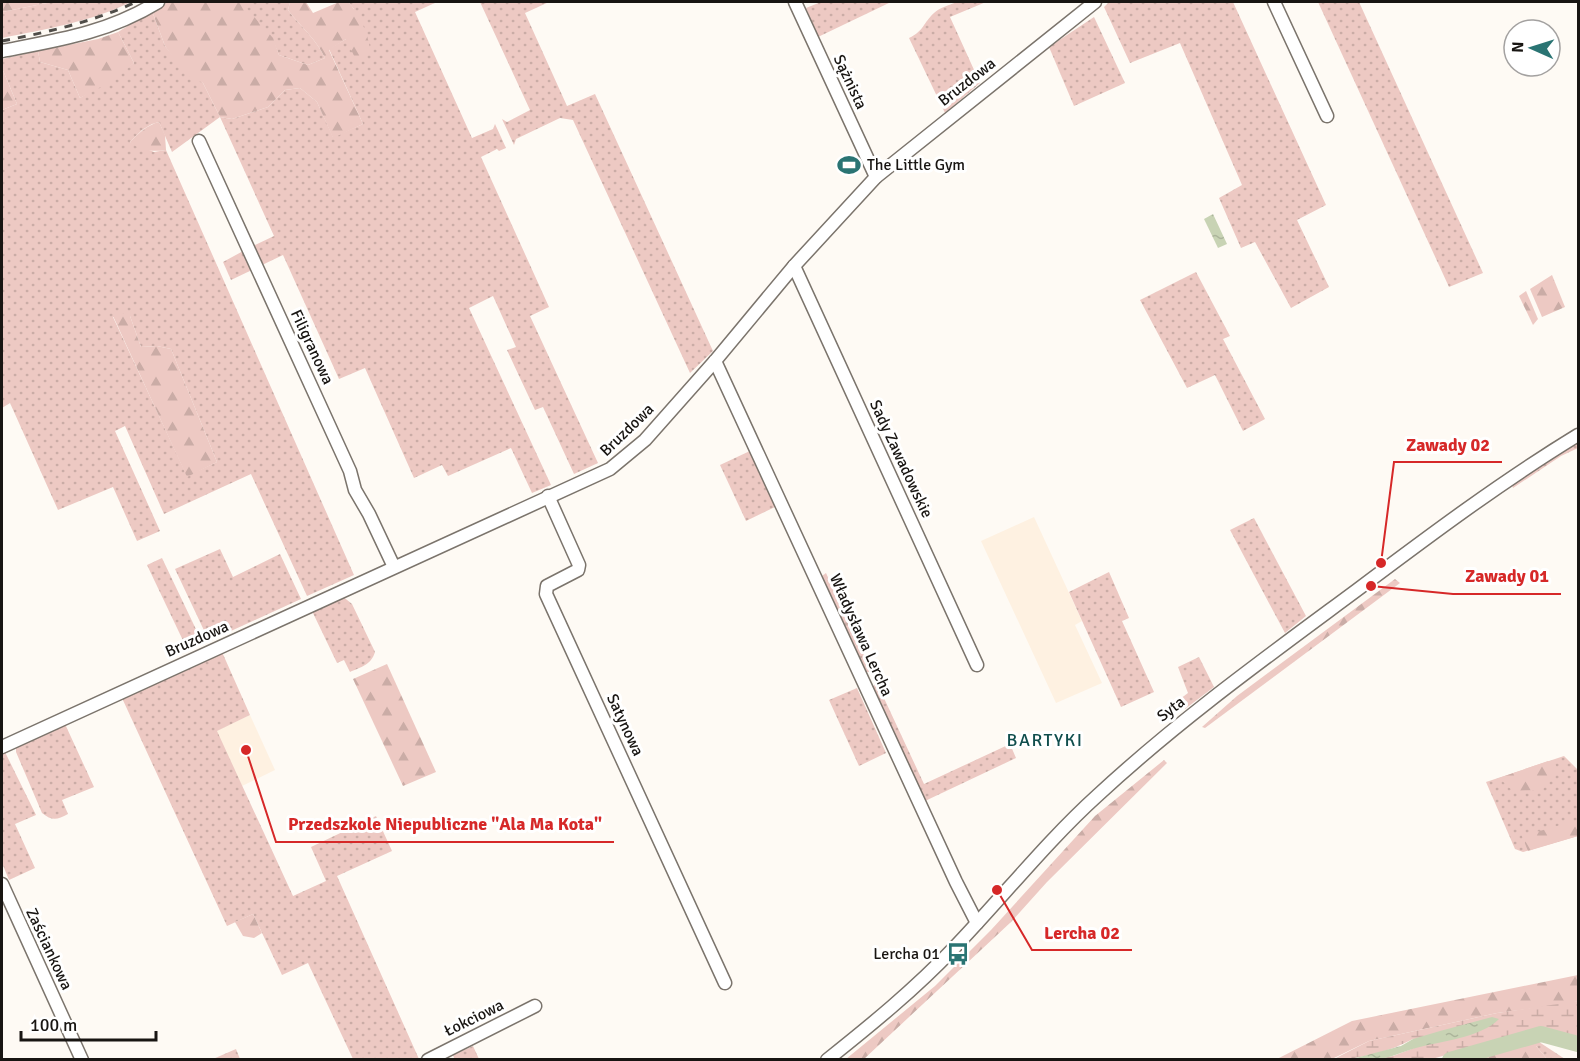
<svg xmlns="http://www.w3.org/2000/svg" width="1580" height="1061" viewBox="0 0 1580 1061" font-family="Signika,sans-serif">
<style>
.built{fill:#fef1e1}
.grass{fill:url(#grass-dots);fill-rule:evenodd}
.forest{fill:url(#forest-firs)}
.wetland{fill:url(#wetland-marsh)}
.water{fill:url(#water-ripples)}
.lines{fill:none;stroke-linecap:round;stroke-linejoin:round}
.river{stroke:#c8d3b4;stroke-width:16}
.minor-casing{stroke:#7b746c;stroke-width:15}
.minor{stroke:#fff;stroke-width:12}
.rail{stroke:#504d49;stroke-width:3;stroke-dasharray:8 8;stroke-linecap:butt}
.labels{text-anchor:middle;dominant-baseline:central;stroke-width:6;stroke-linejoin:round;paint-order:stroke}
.street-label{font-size:16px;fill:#181512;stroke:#fff}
.poi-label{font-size:16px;fill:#181512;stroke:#fff;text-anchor:start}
.neighbourhood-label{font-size:18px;letter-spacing:1.5px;fill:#104e4d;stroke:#fff}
.leader{fill:none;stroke:#d62828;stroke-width:2}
.callout-dot{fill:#d62828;stroke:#fff;stroke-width:2}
.callout-label{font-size:18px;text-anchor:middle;font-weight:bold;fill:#d62828;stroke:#fff;stroke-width:6;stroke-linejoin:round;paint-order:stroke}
</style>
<defs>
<pattern id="grass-dots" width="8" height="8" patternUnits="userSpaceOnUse" patternTransform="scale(1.5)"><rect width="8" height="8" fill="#edc9c3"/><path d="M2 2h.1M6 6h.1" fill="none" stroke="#caaca6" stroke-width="1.8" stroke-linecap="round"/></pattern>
<pattern id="forest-firs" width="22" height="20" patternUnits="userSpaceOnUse" patternTransform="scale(1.5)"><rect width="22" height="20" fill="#edc9c3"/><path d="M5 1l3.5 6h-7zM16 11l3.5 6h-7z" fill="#caaca6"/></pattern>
<pattern id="wetland-marsh" width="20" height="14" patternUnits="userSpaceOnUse" patternTransform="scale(1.5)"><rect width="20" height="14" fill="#edc9c3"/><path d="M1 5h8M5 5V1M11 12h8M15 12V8" fill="none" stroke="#caaca6"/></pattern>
<pattern id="water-ripples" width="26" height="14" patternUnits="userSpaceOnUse" patternTransform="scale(1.5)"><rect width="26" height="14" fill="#c8d3b4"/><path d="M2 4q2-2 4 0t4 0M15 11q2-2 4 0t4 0" fill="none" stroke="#abb49a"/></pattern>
</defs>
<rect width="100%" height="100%" fill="#fefaf4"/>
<!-- built -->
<g class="built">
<polygon points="1034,517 1082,621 1075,625 1102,683 1056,703 981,541"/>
<polygon points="250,715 275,770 242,786 216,731"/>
</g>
<!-- grass -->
<g class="grass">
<path d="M52 2H131C90 22 46 29 2 38V12Z"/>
<path d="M246 2H290L288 10C300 26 317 40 325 58L308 65 279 55 272 38 246 9Z"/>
<path d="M348 2H437L415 12 472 138 493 129 495 124 506 148 499 151 497 149 481 157 549 307 530 316 598 463 574 474 543 407 535 410 507 350 516 347 493 296 469 308 551 485 532 493 511 448 448 476 442 465 414 478 365 368 339 379 283 255 260 266 251 247 274 236 220 117 172 152 159 122 152 124 142 130 130 142 154 152 166 150 354 575 307 596 251 474 164 514 125 426 115 431 160 531 137 541 113 487 58 510 10 403 2 408V110L17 104 2 68V59L38 51 40 62 68 70 80 98 134 63 118 32 152 11 165 46 178 62 203 83 220 117 232 119 268 107 285 90 300 88 317 102 333 137 363 124 329 49 346 39 354 9ZM130 316 141 347 157 346 171 349 217 462 187 476 113 317Z"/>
<polygon points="480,2 549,2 525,13 567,106 595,94 713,351 690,373 573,120 560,118 516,139 514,145 502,119 507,122 530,110"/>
<polygon points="821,2 891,2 818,37 806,8"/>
<path d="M957 2H986L950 17 980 83 945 113 909 38C924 31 923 23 934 13 940 7 950 5 957 2Z"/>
<polygon points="1109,2 1233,2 1326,205 1297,220 1329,287 1291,308 1255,242 1241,248 1219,198 1242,185 1180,43 1130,63 1104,7"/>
<polygon points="1318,2 1359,2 1483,273 1449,287"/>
<polygon points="1094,17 1125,83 1074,106 1049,47"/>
<polygon points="245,250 254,269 231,280 223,262"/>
<polygon points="1196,272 1230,336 1223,339 1265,419 1243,431 1215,375 1187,388 1140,300"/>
<polygon points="1578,441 1578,448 1561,456 1513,488 1511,482"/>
<polygon points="752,450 777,506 746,521 720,465"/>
<polygon points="1254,518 1306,616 1285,633 1230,530"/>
<polygon points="220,549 233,577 280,554 301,599 209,641 175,569"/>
<polygon points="162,558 203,644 188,651 147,565"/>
<polygon points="1109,572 1129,618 1122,621 1154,692 1121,707 1069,592"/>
<path d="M341 595 352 604 375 652C371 665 361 667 350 672L344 660 337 663 312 611Z"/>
<polygon points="859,644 872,672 866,672 854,646"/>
<polygon points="222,652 250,715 217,731 293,896 326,881 311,847 376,816 392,851 337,876 419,1059 417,1060 353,1059 308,963 282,975 253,914 227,926 122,698"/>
<polygon points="1199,657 1214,687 1185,709 1180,699 1188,693 1178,667"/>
<polygon points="876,681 924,784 1010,744 1016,758 925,801 873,687"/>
<polygon points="857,688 886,753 859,766 829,700"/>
<path d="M65 724 94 787 62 800 68 814C57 820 52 821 42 813L16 752V747Z"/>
<polygon points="5,752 36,815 15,824 35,868 9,880 2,863 2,754"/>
<polygon points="1564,756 1578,770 1578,836 1523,852 1515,849 1486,782"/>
<polygon points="1536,1040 1565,1059 1547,1059 1536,1046"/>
<polygon points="473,1046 479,1059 451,1059 454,1058 453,1055"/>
<polygon points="236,1049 240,1059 213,1059"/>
</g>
<!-- forest -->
<g class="forest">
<polygon points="2,2 52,2 2,12"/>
<path d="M168 2H246L247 9 273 38 279 55 308 65 325 58C317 40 300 26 288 10L290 2H306L313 13 339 2H348C359 13 368 33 370 49L357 62 346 39 329 50 363 124 333 138 317 102 300 88 285 90 268 107 232 119 220 117 203 83 185 74 165 46 152 11Z"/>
<polygon points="118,32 134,63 112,81 80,98 68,70 40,62 38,51 98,39"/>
<polygon points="2,68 17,104 2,110"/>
<path d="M159 122 165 135 166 150C153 152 141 151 130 142 139 133 147 125 159 122Z"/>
<polygon points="1552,275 1565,307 1542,317 1530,289"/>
<polygon points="1526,291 1538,319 1533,325 1519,296"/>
<polygon points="122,313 130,316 141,347 157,346 171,349 217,462 187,477 113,316"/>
<polygon points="826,573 859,644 854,646 822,576"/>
<polygon points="1395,579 1400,583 1205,728 1202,727 1237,696"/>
<polygon points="387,664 436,772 403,786 353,679"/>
<polygon points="1164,760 1167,763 1047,882 1011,922 864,1059 846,1059 935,986 991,930 1095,816"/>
<polygon points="1548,761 1555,764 1559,772 1542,790 1513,791 1499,778"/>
<polygon points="1578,820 1578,836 1528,851 1522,836"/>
<polygon points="253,914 262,933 254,938 243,936 235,922"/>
<polygon points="1578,975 1578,1001 1568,1004 1497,1013 1369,1041 1332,1059 1275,1060 1352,1021"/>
<polygon points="1536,1040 1536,1046 1547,1059 1467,1059 1517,1047"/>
</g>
<!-- wetland -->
<path class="wetland" d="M1578 1001V1039L1540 1031 1509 1037 1432 1059H1376L1393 1056 1414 1048 1413 1039C1389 1052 1360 1059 1332 1060L1369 1041 1497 1013Z"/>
<!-- water -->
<g class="water">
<polygon points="1213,214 1227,244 1218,248 1204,219"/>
<path d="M1492 1017 1499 1019C1480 1038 1441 1041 1416 1048 1402 1052 1390 1058 1375 1060 1368 1060 1360 1060 1352 1059L1401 1046 1413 1039 1440 1031Z"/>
</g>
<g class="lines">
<!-- river -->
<polyline class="river" points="1450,1060 1541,1034 1578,1044"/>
<!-- minor casing -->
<g class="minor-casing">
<g id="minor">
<polyline points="795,2 876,177"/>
<polyline points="1274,2 1327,116"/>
<path d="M2 51C59 40 107 33 158 2"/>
<polyline points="199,141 350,471 355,490 369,514 394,567"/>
<polyline points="794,266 977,665"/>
<polyline points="715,361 956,882 977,923"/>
<polyline points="548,496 579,565 578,570 547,586 546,594 725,983"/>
<polyline points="2,747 610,469 645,440 715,361 794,266 876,177 1095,2"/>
<polyline points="2,884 82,1060"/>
<polyline points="428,1060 535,1006"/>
<path d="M827 1060C871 1025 915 989 953 949 1002 898 1046 842 1098 795 1179 720 1268 656 1357 590 1429 536 1501 482 1578 435"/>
</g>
</g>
<!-- minor -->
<use href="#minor" class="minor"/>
<!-- rail -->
<path class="rail" d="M2 41C49 32 92 22 136 2"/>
</g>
<!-- icons -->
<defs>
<g id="stadium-bare" transform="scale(1.8)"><path d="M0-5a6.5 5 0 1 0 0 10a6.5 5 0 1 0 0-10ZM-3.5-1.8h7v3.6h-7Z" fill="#2a7473" stroke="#fff" stroke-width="2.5" paint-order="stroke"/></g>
<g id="bus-bare" transform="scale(1.8)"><path d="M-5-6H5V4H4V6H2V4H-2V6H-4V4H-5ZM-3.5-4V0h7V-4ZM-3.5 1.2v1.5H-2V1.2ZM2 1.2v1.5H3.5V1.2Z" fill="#2a7473" stroke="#fff" stroke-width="2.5" paint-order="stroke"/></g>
</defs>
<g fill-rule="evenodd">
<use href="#stadium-bare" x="849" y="165"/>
<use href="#bus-bare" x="958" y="954"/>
</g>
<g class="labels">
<!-- street labels -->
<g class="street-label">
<text transform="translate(850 82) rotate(65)">Sążnista</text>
<text transform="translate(967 82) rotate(-38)">Bruzdowa</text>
<text transform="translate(312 347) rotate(65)">Filigranowa</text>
<text transform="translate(627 430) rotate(-44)">Bruzdowa</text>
<text transform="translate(901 459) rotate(65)">Sady Zawadowskie</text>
<text transform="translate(861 635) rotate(66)">Władysława Lercha</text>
<text transform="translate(197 639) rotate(-24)">Bruzdowa</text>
<text transform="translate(1171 709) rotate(-38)">Syta</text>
<text transform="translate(625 725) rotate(65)">Satynowa</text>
<text transform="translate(49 949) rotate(65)">Zaściankowa</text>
<text transform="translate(474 1018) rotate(-26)">Łokciowa</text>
</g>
<!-- poi labels -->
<g class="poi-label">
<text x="867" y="165">The Little Gym</text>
<text x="940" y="954" text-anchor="end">Lercha 01</text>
</g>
<!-- neighbourhood labels -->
<g class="neighbourhood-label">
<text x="1045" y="740">BARTYKI</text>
</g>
</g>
<!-- callouts -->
<path class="leader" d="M1381 563L1394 462H1502M1371 586L1453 594H1561M246 750L276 842H614M997 890L1032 950H1132"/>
<g class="callout-dot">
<circle cx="1381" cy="563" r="6"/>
<circle cx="1371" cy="586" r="6"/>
<circle cx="246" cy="750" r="6"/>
<circle cx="997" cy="890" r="6"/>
</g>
<g class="callout-label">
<text x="1448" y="451">Zawady 02</text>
<text x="1507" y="582">Zawady 01</text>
<text x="445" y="830">Przedszkole Niepubliczne "Ala Ma Kota"</text>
<text x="1082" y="939">Lercha 02</text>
</g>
<!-- border -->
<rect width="1580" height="1061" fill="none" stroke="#181512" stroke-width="6"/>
<!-- north arrow -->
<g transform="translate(1532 48) rotate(273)"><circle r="28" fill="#ffffff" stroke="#a3a1a0" stroke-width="1.5"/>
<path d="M0-4.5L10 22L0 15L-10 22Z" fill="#2a7473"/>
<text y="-9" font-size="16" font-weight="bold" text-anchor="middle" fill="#181512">N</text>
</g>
<!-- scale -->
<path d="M21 1031v9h135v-9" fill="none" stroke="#181512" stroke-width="3"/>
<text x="30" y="1031" font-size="18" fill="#181512" stroke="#ffffff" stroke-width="4.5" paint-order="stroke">100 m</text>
</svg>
